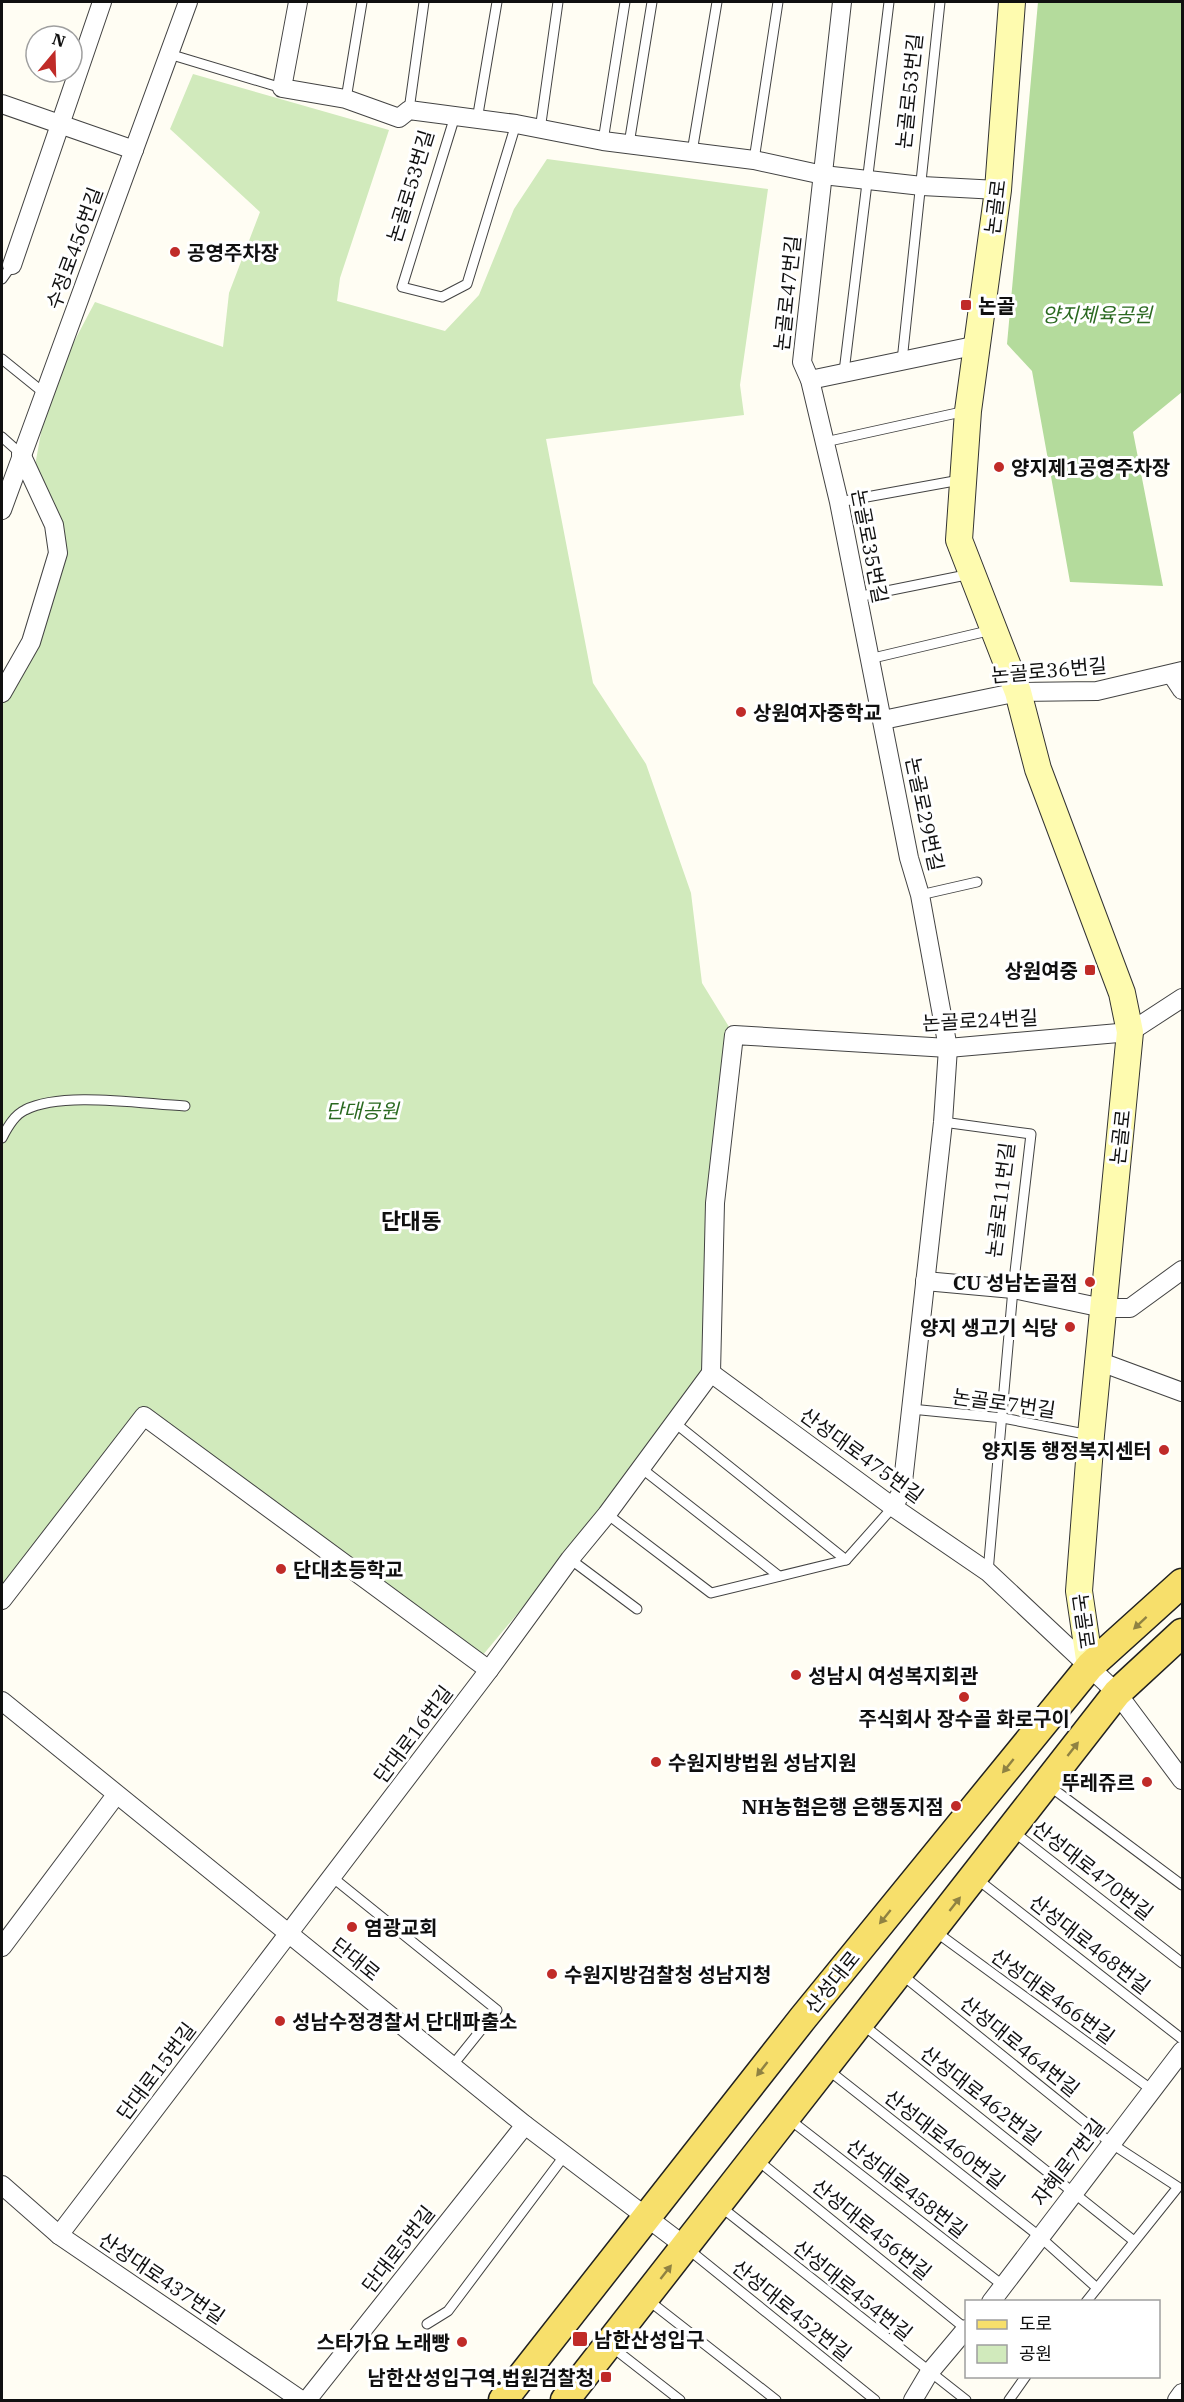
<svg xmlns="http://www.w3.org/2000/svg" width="1184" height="2402" viewBox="0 0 1184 2402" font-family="'IBM Plex Serif','Noto Sans KR',serif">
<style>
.green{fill:#d1eabc}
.forest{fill:#b4db9c}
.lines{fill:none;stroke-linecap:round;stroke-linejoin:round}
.lane-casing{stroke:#434343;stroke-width:11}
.street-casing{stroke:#434343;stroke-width:20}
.secondary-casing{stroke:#323232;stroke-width:28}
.primary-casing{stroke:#212121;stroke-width:31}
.lane{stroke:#fff;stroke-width:9}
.street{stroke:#fff;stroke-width:18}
.secondary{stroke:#fefbaf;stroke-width:26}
.primary{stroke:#f7df6b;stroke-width:28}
.oneway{fill:#8f8242}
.poi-dot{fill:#c02b28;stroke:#fff;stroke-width:2}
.labels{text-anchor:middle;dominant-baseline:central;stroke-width:6;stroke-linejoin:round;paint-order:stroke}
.street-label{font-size:20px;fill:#101010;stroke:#fff}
.poi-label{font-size:20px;font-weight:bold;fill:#101010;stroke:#fff;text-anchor:start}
.park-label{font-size:20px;font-style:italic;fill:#2a6920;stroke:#fff}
.quarter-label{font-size:22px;font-weight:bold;fill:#101010;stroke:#fff}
</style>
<rect width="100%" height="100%" fill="#fffdf3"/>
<!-- green -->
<polygon class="green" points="193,74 389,130 340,278 337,301 445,331 479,295 514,209 547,159 768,189 740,385 744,415 546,439 593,683 646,764 691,893 702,983 734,1035 711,1373 648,1458 482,1656 144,1407 2,1600 2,693 58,553 34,471 49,389 95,302 223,347 229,293 260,212 170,129"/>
<!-- forest -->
<polygon class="forest" points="1038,2 1182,2 1182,392 1133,432 1163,586 1070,582 1032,371 1007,344"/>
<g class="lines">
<!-- lane casing -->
<g class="lane-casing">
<g id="lane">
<polyline points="169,54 282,88"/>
<polyline points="346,99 362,2"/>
<polyline points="409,110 424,2"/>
<polyline points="455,116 402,287 442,297 467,284 516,124"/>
<polyline points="477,120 497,2"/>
<polyline points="540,130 558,2"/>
<polyline points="603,141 625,2"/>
<polyline points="629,144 652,2"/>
<polyline points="692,152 717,2"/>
<polyline points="754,160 778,2"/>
<polyline points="2,279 12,265"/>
<polyline points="2,359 44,393"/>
<polyline points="902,361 940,2"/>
<polyline points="844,372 889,2"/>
<polyline points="2,437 21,454"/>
<polyline points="825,442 966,411"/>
<polyline points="839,502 960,480"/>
<polyline points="857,597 971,574"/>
<polyline points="869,659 992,630"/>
<polyline points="920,895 977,882"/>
<polyline points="943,1122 1031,1134 1013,1289 988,1572"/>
<path d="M2 1138C7 1128 14 1115 25 1110 62 1091 142 1104 185 1106"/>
<polyline points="911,1409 1003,1418 1090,1435"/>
<polyline points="675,1423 846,1560"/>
<polyline points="641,1468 779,1576"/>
<polyline points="607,1514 711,1593 846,1560 893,1507"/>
<polyline points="570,1559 637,1609"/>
<polyline points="1048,1785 1182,1885"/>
<polyline points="1014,1832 1182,1963"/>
<polyline points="332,1877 497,2010 452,2066"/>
<polyline points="977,1879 1182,2039"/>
<polyline points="936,1932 1152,2090"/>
<polyline points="901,1974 1112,2144 1178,2187 1086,2302"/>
<polyline points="862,2024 1134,2241"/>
<polyline points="827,2069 1039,2236 1097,2288"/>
<polyline points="789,2119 1005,2287"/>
<polyline points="756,2159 966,2329"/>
<polyline points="721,2207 966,2400"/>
<polyline points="688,2249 875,2400"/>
<polyline points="648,2300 776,2400"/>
<polyline points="427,2324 448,2311 565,2155"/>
<polyline points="612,2347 680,2400"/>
<polyline points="1009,2400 1026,2376"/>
</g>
</g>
<!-- street casing -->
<g class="street-casing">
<g id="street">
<polyline points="298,2 282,88 346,99 399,118 409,110 516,124 603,141 754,160 823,175 922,186 998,190"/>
<polyline points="842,2 802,362 810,380 839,502 909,858 920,895 948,1048 943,1122 902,1491 893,1507"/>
<polyline points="2,104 134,150"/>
<polyline points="12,265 102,2"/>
<polyline points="810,380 978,345"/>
<polyline points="2,510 188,2"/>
<polyline points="1172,675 1182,690"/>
<polyline points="2,693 31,642 58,553 54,525 21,454"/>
<polyline points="883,720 1018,692 1097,691 1182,671"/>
<polyline points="925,1281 1013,1289 1103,1308 1130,1308 1182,1270"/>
<polyline points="1098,1361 1182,1392"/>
<polyline points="711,1373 715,1203 734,1035 948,1048 1130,1032 1182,998"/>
<polyline points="711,1373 893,1507 988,1572 1117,1693 1182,1780"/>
<polyline points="2,1600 144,1416 489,1670"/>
<polyline points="2,1701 525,2125 686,2247"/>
<polyline points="2,1947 116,1795"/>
<polyline points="2,2185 59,2235 301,2400"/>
<polyline points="59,2235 489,1670 570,1559 607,1514 711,1373"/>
<polyline points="991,2302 1182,2051"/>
<polyline points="307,2400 525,2125"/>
<polyline points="913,2400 929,2373 966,2329"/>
<polyline points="1177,2400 1182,2393"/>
</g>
</g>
<!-- secondary casing -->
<g class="secondary-casing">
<polyline id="secondary" points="1012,2 998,190 968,411 959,540 1018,692 1038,769 1122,993 1130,1032 1091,1435 1079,1591 1090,1666"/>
</g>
<!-- primary casing -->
<g class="primary-casing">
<g id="primary">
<polyline points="503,2400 803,2018 1090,1666 1182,1583"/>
<polyline points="565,2400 1117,1693 1182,1633"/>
</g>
</g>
<!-- lane -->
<use href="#lane" class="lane"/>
<!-- street -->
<use href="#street" class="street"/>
<!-- secondary -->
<use href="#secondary" class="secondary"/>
<!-- primary -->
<use href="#primary" class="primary"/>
</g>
<!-- one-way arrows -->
<defs><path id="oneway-solid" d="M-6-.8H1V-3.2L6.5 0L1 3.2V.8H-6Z" transform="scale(1.5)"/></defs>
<g class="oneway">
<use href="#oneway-solid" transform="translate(1140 1623) rotate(137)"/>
<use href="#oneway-solid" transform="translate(1073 1749) rotate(-52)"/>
<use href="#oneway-solid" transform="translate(1008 1766) rotate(129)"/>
<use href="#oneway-solid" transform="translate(955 1904) rotate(-52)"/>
<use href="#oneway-solid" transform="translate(885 1917) rotate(129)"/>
<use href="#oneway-solid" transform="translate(762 2069) rotate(128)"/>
<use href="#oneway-solid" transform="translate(666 2272) rotate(-52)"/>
</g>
<!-- markers -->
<g class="poi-dot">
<circle cx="175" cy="252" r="6"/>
<rect x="960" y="299" width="12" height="12" rx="3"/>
<circle cx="999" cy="467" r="6"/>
<circle cx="741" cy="712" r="6"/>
<rect x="1084" y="964" width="12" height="12" rx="3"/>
<circle cx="1090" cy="1282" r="6"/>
<circle cx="1070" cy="1327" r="6"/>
<circle cx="1164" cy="1450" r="6"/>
<circle cx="281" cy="1569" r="6"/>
<circle cx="796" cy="1675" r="6"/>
<circle cx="964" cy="1697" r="6"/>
<circle cx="656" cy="1762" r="6"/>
<circle cx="1147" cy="1782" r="6"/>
<circle cx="956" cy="1806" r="6"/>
<circle cx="352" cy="1927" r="6"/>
<circle cx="552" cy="1974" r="6"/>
<circle cx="280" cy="2021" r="6"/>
<rect x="572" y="2331" width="16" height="16" rx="3"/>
<circle cx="462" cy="2342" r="6"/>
<rect x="600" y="2371" width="12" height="12" rx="3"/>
</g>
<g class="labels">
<!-- street labels -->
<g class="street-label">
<text transform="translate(909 91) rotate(-84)">논골로53번길</text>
<text transform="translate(410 186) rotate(-73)">논골로53번길</text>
<text transform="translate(995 207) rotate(-83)">논골로</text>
<text transform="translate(74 248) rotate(-70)">수정로456번길</text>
<text transform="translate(787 293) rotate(-84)">논골로47번길</text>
<text transform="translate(870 546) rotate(79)">논골로35번길</text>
<text transform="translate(1049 670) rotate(-5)">논골로36번길</text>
<text transform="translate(925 814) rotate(78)">논골로29번길</text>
<text transform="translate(980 1020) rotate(-3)">논골로24번길</text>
<text transform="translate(1120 1137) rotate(-84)">논골로</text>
<text transform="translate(1000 1200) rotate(-83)">논골로11번길</text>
<text transform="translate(1004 1403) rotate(8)">논골로7번길</text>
<text transform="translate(862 1455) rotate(36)">산성대로475번길</text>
<text transform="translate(1084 1621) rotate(82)">논골로</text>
<text transform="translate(413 1734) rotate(-53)">단대로16번길</text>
<text transform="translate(1093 1870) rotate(38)">산성대로470번길</text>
<text transform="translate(1090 1944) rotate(38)">산성대로468번길</text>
<text transform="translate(356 1959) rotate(39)">단대로</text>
<text transform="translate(832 1982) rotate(-51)">산성대로</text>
<text transform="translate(1053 1996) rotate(36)">산성대로466번길</text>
<text transform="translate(1020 2046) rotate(39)">산성대로464번길</text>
<text transform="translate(156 2071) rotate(-53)">단대로15번길</text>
<text transform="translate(981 2095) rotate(38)">산성대로462번길</text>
<text transform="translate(945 2139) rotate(38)">산성대로460번길</text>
<text transform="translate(1068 2162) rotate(-52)">자혜로7번길</text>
<text transform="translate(907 2188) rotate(38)">산성대로458번길</text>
<text transform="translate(872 2229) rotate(39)">산성대로456번길</text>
<text transform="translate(398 2249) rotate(-52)">단대로5번길</text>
<text transform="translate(162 2278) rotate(34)">산성대로437번길</text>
<text transform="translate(853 2290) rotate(39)">산성대로454번길</text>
<text transform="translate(792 2310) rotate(39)">산성대로452번길</text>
</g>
<!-- poi labels -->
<g class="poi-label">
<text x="187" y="252">공영주차장</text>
<text x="978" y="305">논골</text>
<text x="1011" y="467">양지제1공영주차장</text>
<text x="753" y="712">상원여자중학교</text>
<text x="1078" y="970" text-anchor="end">상원여중</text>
<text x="1078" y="1282" text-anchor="end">CU 성남논골점</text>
<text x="1058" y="1327" text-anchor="end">양지 생고기 식당</text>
<text x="1152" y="1450" text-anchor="end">양지동 행정복지센터</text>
<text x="293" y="1569">단대초등학교</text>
<text x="808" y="1675">성남시 여성복지회관</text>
<text x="964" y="1718" text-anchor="middle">주식회사 장수골 화로구이</text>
<text x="668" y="1762">수원지방법원 성남지원</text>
<text x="1135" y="1782" text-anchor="end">뚜레쥬르</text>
<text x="944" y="1806" text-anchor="end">NH농협은행 은행동지점</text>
<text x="364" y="1927">염광교회</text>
<text x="564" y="1974">수원지방검찰청 성남지청</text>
<text x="292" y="2021">성남수정경찰서 단대파출소</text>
<text x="594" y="2339">남한산성입구</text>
<text x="450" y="2342" text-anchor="end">스타가요 노래빵</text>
<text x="594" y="2377" text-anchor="end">남한산성입구역.법원검찰청</text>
</g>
<!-- park labels -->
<g class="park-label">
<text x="1097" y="314">양지체육공원</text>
<text x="362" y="1110">단대공원</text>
</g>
<!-- quarter labels -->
<g class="quarter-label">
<text x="411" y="1220">단대동</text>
</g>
</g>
<!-- border -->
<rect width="1184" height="2402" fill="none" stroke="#101010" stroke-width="6"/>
<!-- legend -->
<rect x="965" y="2300" width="195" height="78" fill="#ffffff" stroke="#9f9f9f" stroke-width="1.5"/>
<rect x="977" y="2320" width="30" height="9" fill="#f7df6b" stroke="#9f9f9f" stroke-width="1.5"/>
<text x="1019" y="2330" font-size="18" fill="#101010">도로</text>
<rect x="977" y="2345" width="30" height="18" fill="#d1eabc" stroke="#9f9f9f" stroke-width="1.5"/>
<text x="1019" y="2360" font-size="18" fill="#101010">공원</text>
<!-- north arrow -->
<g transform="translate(54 54) rotate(19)"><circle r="28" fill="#ffffff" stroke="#9f9f9f" stroke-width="1.5"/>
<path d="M0-4.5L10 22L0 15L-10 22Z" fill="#c02b28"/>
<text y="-9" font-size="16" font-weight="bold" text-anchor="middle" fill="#101010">N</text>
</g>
</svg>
